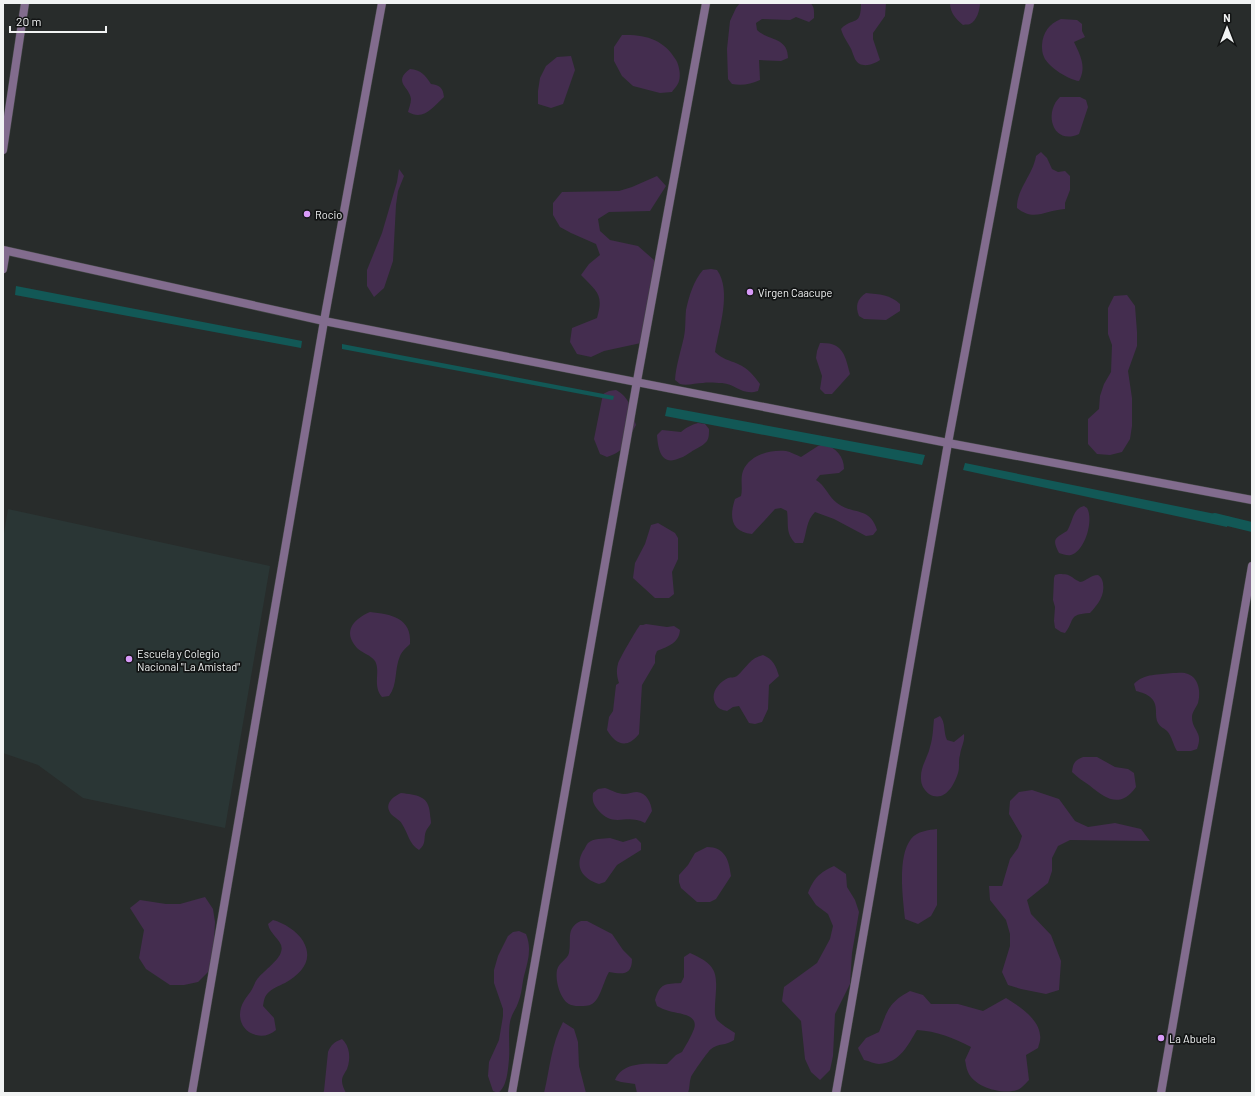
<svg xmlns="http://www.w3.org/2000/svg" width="1255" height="1096" viewBox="0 0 1255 1096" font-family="Barlow,sans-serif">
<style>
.built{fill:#2a3635}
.green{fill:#442d4f}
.water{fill:#125856}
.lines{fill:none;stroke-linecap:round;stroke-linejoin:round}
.stream{stroke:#125856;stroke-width:10}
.street-casing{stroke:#444847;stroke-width:9}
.street{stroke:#826c8e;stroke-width:8}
.poi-dot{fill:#d89af8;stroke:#121414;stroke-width:1.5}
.labels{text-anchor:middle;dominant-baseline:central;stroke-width:3.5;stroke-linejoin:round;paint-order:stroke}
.poi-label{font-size:11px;fill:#f1f3f3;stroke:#121414;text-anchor:start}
</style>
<rect width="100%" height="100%" fill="#282c2b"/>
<!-- built -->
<polygon class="built" points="8,509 270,566 225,828 83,798 38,765 3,753 3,539"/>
<!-- green -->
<g class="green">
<path d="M740 3H810C815 6 814 13 814 18L809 22 796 17 790 20 762 19 756 23 757 30C769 41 788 37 788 58L781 61 759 60 760 80C751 84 742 86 732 84L728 79 727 49 730 21 736 8Z"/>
<path d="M861 3H886L885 16 873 33V39L880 60C873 65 860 69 855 59 853 55 852 50 850 47 846 40 843 36 841 29 853 16 861 28 861 3Z"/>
<path d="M950 3H980C980 9 977 21 970 24 968 25 966 24 963 25 956 19 950 13 950 3Z"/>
<path d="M1061 19 1077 20 1082 24V31L1085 37 1074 42C1080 55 1087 67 1079 81 1069 80 1048 67 1044 57 1042 53 1042 49 1042 45 1043 32 1049 24 1061 19Z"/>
<path d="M622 35C644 34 664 39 676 60 679 65 681 75 679 81 678 85 674 89 672 92L660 93 633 86 622 76 614 61V47Z"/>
<polygon points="571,56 575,70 563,104 551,108 538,104 538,91 540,78 546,66 557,57"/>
<path d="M410 69C421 70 425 75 431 84 440 85 443 88 444 97 433 107 424 121 408 112 409 108 411 103 411 99 410 87 392 82 410 69Z"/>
<path d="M1060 97H1080L1086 100 1088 107 1079 134C1053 146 1043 113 1060 97Z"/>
<path d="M1041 152 1047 158 1052 169 1058 172 1065 171 1070 176V190L1065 203V209C1046 210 1034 222 1017 208 1017 188 1033 175 1036 156Z"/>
<polygon points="399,169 404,176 398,191 396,205 393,261 384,288 374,297 367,286 367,270 382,233 397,182"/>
<path d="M657 176 666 186 650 211 609 212 598 219 600 231 610 240 638 246 654 260V274L641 343 604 351 591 357 577 354 570 342 572 328 597 318C604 294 597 292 581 275L589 264 600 255 596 244 571 233 560 227 553 215V203L562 192 619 191 632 187Z"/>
<path d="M711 269 717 270C732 291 719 328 715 352 722 359 729 360 738 364 748 368 754 376 760 384L758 391C742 396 736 384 722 383 716 383 709 382 703 383 696 383 687 386 680 384 678 383 677 381 675 380 676 366 680 354 683 341 686 331 685 320 686 310 689 296 694 280 703 270Z"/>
<path d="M866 293C879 294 891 295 900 304V311L886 320 864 319 859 316C855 306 857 299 866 293Z"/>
<polygon points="1127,295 1135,306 1137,332 1137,346 1128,371 1132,398 1132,426 1130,439 1122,452 1110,455 1097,454 1088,444 1088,419 1099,409 1100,396 1104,384 1111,372 1112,345 1108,334 1108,308 1114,296"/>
<path d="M820 343C843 342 845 355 850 374L832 394H825L820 389 822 376 816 358 817 351Z"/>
<path d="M616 390C630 397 632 411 636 425 627 441 626 451 607 457L600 454 594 439 603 394 609 391Z"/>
<path d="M698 423 705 424 709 429C709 434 709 438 707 441 703 446 695 449 691 452 687 454 684 457 680 458 661 467 658 449 657 435L662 430 681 432C687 427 691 425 698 423Z"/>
<path d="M824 444C836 448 844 456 844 469L839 473 820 475 816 480C825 485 828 496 837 503 852 515 870 506 877 530L873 535 866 536 834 519 815 512C806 521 807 532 803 543H795C785 532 789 524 787 511L781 508 775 509 752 534C731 532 729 517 735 499L741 496C743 488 740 479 743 471 749 455 771 449 786 451 791 452 796 455 801 457L818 446Z"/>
<path d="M1084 506 1087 508C1094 520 1085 551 1071 555 1067 556 1063 554 1059 553 1051 538 1056 538 1067 531 1073 522 1072 509 1084 506Z"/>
<polygon points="658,523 675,533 678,538 678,559 672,572 674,594 669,598 655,598 633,578 635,563 645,544 651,525"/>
<path d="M1059 574C1072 574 1070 577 1080 582 1087 581 1090 575 1098 575 1101 577 1102 579 1103 583 1105 596 1098 604 1090 613 1067 614 1075 621 1065 633L1061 632 1055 628 1054 621 1055 607 1053 600 1054 578 1055 575Z"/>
<path d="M370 612C391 614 412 618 410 644 407 647 402 651 400 656 394 670 398 684 389 696L382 697C372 685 381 672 375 661 371 655 362 653 357 648 342 631 354 619 370 612Z"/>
<path d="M646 624 667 627 674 626 680 630C679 643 669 646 657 651L655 656V663L642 685 639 734C627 749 616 745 607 730L609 717 613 711 616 685 619 683C617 677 616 670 618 664 618 661 638 627 640 625 642 625 644 625 646 624Z"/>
<path d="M763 655C773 659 776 666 779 676L769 685 768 709 762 722 755 724 749 723 739 706 733 707 727 711C722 710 718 709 715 703 710 693 719 682 728 678 731 677 734 678 737 676 747 667 750 658 763 655Z"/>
<path d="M1173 673C1177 673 1184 672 1188 674 1199 678 1201 693 1198 703 1196 708 1192 712 1192 717 1192 731 1204 732 1197 749L1191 751H1177C1173 745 1172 736 1167 731 1164 728 1160 727 1158 723 1156 720 1156 715 1156 711 1156 698 1148 694 1136 691L1134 684C1144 673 1159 675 1173 673Z"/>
<path d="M940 716C946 723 943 732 947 740L954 742 964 734C965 742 961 747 960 755 958 761 960 767 958 773 954 786 944 803 929 794 924 790 921 785 921 779 920 767 928 757 930 747 933 738 933 728 934 719Z"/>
<path d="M1083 757H1097L1115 767 1128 769 1134 773 1136 787C1120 809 1106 799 1089 785 1083 781 1077 777 1072 772 1073 763 1075 760 1083 757Z"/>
<path d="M605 788C611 790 618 794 624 794 628 794 633 792 637 792 647 793 651 803 652 811L645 823C625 813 614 829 598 810 593 804 592 800 593 793L598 789Z"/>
<polygon points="1032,790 1059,799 1075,821 1088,827 1115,823 1141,829 1150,841 1070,840 1058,846 1052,858 1052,871 1048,883 1027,900 1031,914 1051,935 1061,961 1059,990 1046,994 1021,989 1008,985 1002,972 1010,946 1010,934 1006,920 990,900 989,886 1002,886 1010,859 1018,848 1022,836 1009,814 1010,801 1019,792"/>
<path d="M401 793C416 795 429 795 430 814 430 816 431 820 431 823 430 826 427 828 426 831 423 839 427 843 419 850 409 844 408 833 402 824 400 820 395 818 392 815 383 805 392 797 401 793Z"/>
<path d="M937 829V905L931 916 918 924 905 919C903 898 897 857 911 839 917 831 929 830 937 829Z"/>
<path d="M610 838 623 842 636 838 641 843V850L617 865 605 882 599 884C583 879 574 867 583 851 585 849 586 845 588 843 593 838 603 839 610 838Z"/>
<path d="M707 847C725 847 729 860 731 876L716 899 710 902H697L681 888 679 882V875L688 865 695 853Z"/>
<path d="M834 866 846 874 847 887 855 900 859 912 852 953 850 984 835 1014 833 1056 830 1070 820 1080 811 1072 805 1059 801 1021 782 1001 784 987 817 963 830 939 833 926 828 914 816 905 808 893C814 878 819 873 834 866Z"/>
<polygon points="205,897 213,909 215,922 213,960 208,972 198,982 184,985 170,985 146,969 139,958 144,930 130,908 140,900 166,904 180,904"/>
<path d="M273 920C284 923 297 931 303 941 314 960 302 973 285 983 279 986 272 988 267 994 264 998 264 1001 263 1006L274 1018 276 1030C270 1035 263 1037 256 1035 240 1031 236 1014 244 1001 246 997 249 994 251 991 254 986 255 981 259 977 264 971 279 960 281 952 285 941 270 936 268 924Z"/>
<path d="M581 921H587L612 934 623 950 632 959C632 976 622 974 609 972 604 980 600 1000 592 1004 589 1006 584 1006 580 1006 578 1006 574 1006 571 1005 560 1001 555 980 557 970 559 962 567 960 569 953 572 940 565 928 581 921Z"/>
<path d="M519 931 526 934C532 949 528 961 524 976 522 984 522 994 518 1003 516 1009 511 1015 510 1022 508 1034 510 1047 509 1059 508 1070 507 1087 498 1093L493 1091 488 1076 489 1062 499 1040 503 1016V1009L494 983V970L498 956 508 936 513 932Z"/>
<path d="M690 953C720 966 717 975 715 1005 715 1010 714 1015 717 1020 722 1025 729 1029 735 1033L734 1040C726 1046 718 1043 711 1049 709 1050 692 1074 691 1077 689 1082 690 1088 688 1093H637L635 1084 621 1082 615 1080C623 1060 650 1064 667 1064L676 1055 682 1052C686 1045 691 1037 694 1029 699 1014 679 1014 669 1011 665 1010 661 1008 657 1006L655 1000C660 983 665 984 681 983L684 977V957Z"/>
<path d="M910 991 923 995 931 1004H958L983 1011 1006 998C1019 1006 1039 1019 1040 1035 1041 1039 1039 1044 1038 1048L1026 1055 1029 1080C1026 1083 1021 1089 1017 1090 1002 1095 974 1087 968 1072 966 1068 966 1064 965 1060L971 1047C954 1038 936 1031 917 1030 908 1045 900 1063 879 1064 875 1064 869 1061 864 1060L858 1048 866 1038 879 1032C888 1010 888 1003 910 991Z"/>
<path d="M563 1022 574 1029 578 1042 579 1066 586 1093H544C550 1068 551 1045 563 1022Z"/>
<path d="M342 1039C350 1046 351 1059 347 1069 345 1073 342 1076 342 1081 342 1085 344 1089 346 1093H323L324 1091 328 1052C331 1045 334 1042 342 1039Z"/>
</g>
<!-- water -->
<g class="water">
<polygon points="16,286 302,341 301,348 15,295"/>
<polygon points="342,344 614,396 613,400 342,349"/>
<polygon points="667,407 925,455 922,465 665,416"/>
<polygon points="965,463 1230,517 1227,527 963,470"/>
</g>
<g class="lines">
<!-- stream -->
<polyline class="stream" points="1215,518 1252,527"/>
<!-- street casing -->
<g class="street-casing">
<g id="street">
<polyline points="3,150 25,3"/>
<polyline points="3,250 324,321 948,443 1252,500"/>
<polyline points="3,269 6,251"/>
<polyline points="192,1093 324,321 382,3"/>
<polyline points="512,1093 637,381 706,3"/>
<polyline points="836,1093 948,443 1030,3"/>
<polyline points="1161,1093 1252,566"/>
</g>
</g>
<!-- street -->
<use href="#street" class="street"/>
</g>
<!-- markers -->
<g class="poi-dot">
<circle cx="307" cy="214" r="4"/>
<circle cx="750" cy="292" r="4"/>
<circle cx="129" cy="659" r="4"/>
<circle cx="1161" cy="1038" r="4"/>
</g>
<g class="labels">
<!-- poi labels -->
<g class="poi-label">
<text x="315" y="214">Rocio</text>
<text x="758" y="292">Virgen Caacupe</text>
<text x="137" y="653">Escuela y Colegio<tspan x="137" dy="13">Nacional "La Amistad"</tspan></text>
<text x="1169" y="1038">La Abuela</text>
</g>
</g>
<!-- border -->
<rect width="1255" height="1096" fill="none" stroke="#f1f3f3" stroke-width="8"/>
<!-- north arrow -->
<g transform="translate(1227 28)" stroke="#121414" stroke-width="3" paint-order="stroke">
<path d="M0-3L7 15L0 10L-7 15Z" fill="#f1f3f3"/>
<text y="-6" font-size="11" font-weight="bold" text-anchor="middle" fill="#f1f3f3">N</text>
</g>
<!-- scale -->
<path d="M10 26v6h96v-6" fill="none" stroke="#f1f3f3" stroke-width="2"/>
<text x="16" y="26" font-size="12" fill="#f1f3f3" stroke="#121414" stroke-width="3" paint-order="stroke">20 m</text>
</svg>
